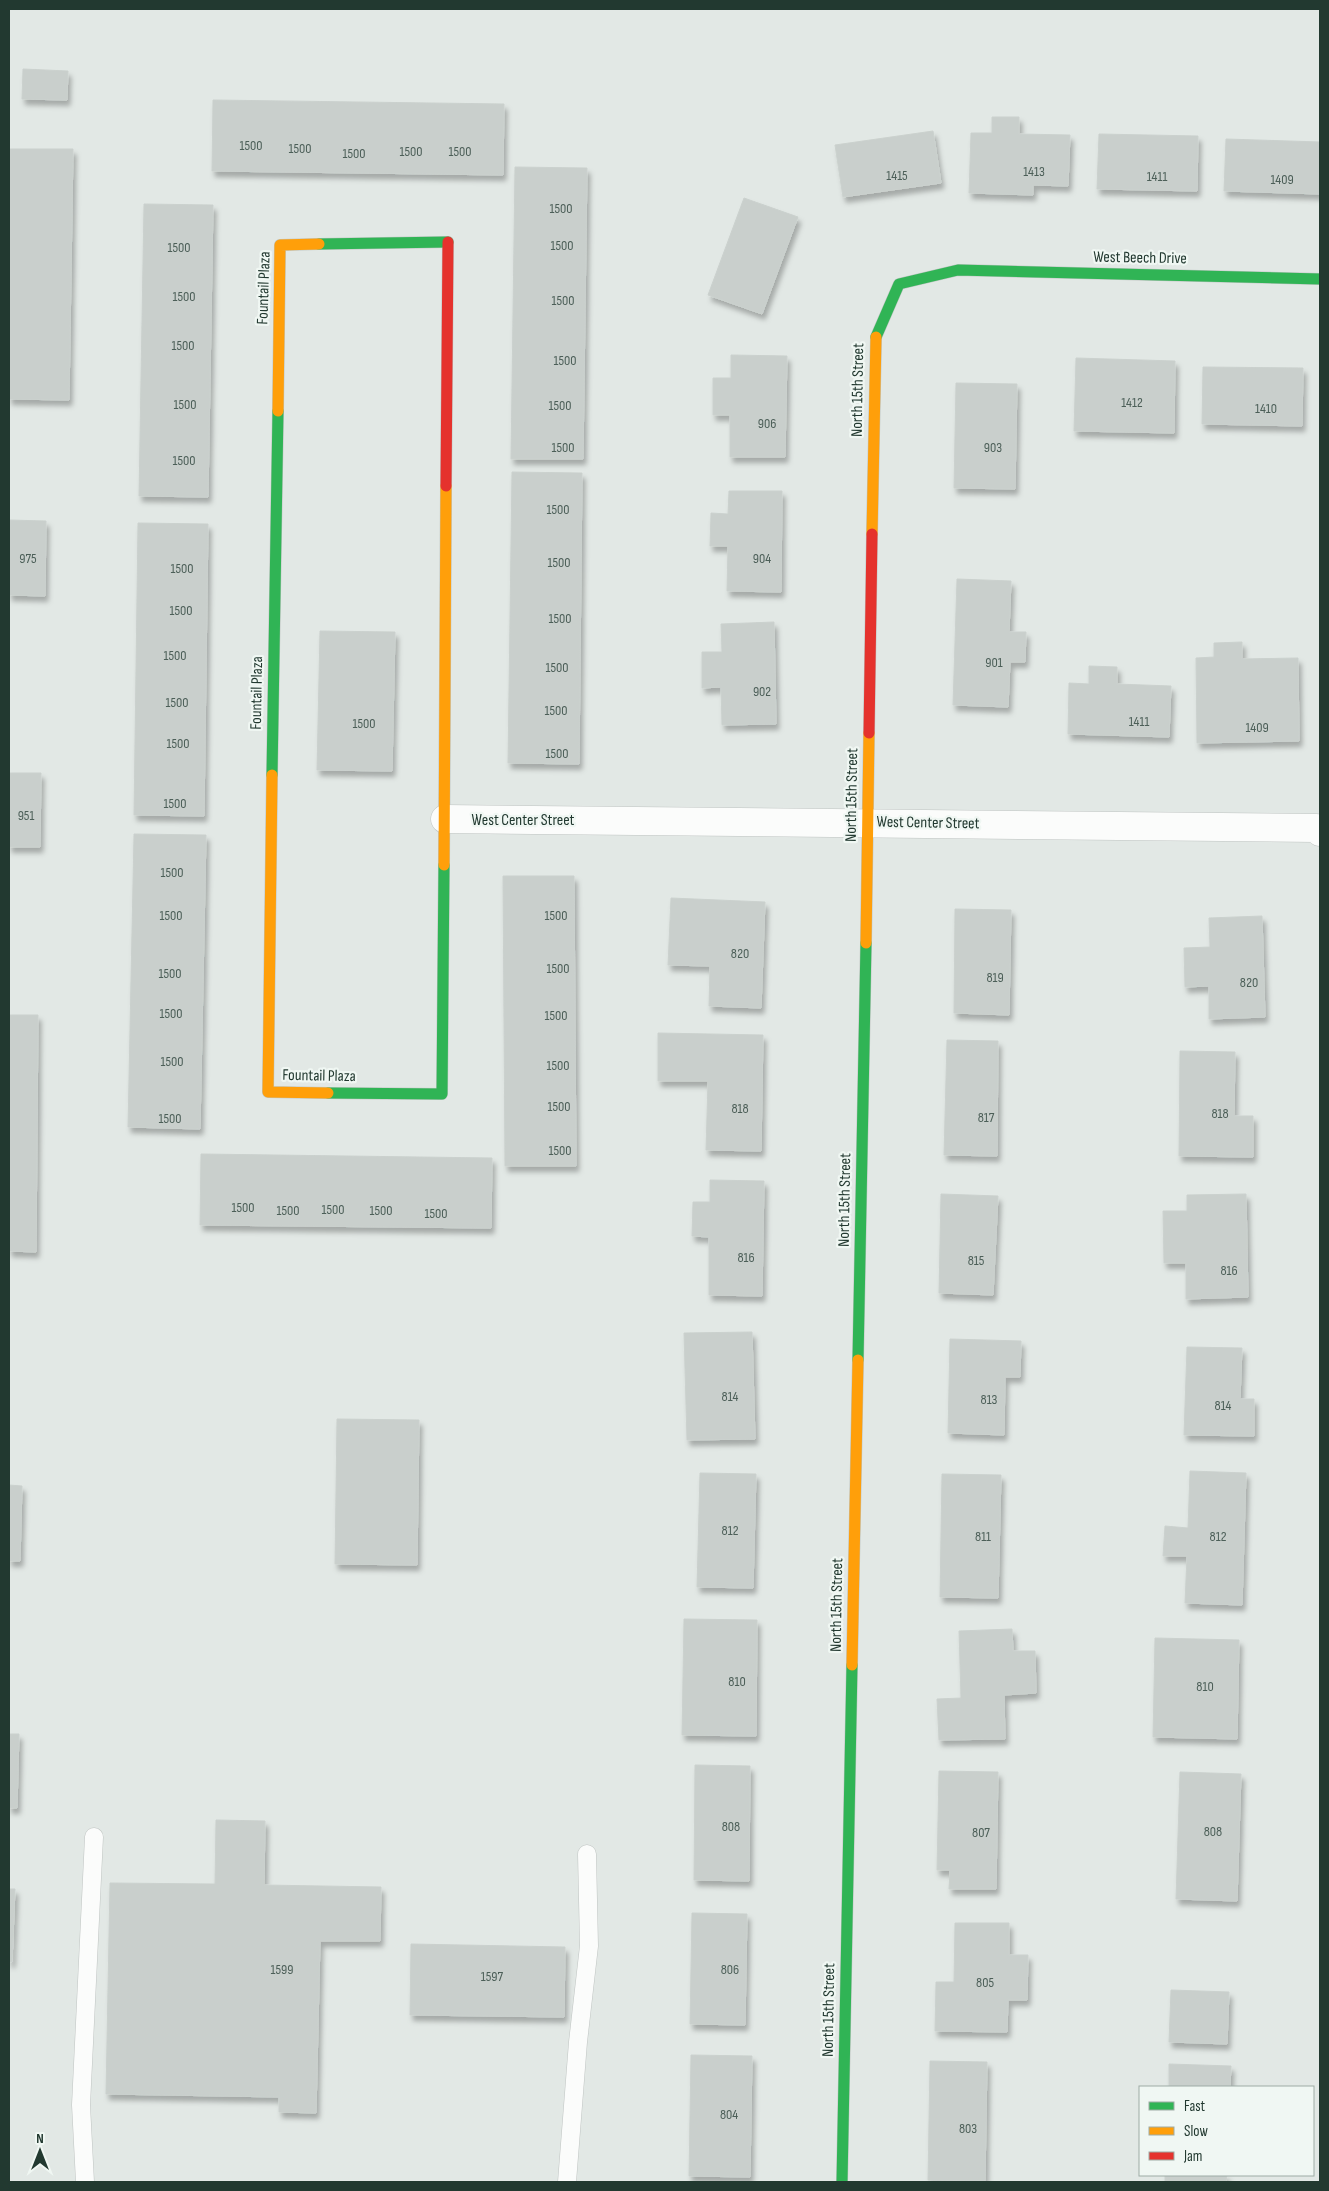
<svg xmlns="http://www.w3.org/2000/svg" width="1329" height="2191" viewBox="0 0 1329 2191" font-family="'Sofia Sans Condensed',sans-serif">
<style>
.building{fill:#c9cfcc;stroke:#cbd1ce;filter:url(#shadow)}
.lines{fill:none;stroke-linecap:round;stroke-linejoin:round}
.lane-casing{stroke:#bfc4c2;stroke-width:19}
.street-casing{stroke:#bfc4c2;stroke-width:29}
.fast-casing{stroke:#bfc5c2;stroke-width:12}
.slow-casing{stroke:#bfc5c2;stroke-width:12}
.jam-casing{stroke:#bfc5c2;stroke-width:12}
.lane{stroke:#fbfcfb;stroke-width:18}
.street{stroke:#fbfcfb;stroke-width:28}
.fast{stroke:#30b455;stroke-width:11}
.slow{stroke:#ff9f0a;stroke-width:11}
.jam{stroke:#e5322d;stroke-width:11}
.labels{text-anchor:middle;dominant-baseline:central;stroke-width:4.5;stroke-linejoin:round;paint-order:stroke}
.number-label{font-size:14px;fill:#4c5f58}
.street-label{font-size:16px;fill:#223930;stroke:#f0f7f3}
</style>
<defs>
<filter id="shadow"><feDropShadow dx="3" dy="5.5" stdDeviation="2.5" flood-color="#0004"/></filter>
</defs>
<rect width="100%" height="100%" fill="#e2e8e5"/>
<!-- building -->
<g class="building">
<polygon points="23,69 68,71 67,100 22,99"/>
<polygon points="213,100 504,104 503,175 212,171"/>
<polygon points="992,117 1019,117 1019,134 1070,135 1068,186 1033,185 1033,195 969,193 971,133 992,133"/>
<polygon points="933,131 941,183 843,197 835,145"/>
<polygon points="1099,134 1198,136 1197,191 1097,189"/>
<polygon points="1226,139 1320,142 1320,194 1224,191"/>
<polygon points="9,149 73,149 69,400 9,399"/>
<polygon points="515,167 587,168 583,459 511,459"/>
<polygon points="744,198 798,217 762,314 708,295"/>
<polygon points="144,204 213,205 208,497 139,496"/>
<polygon points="731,355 787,356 785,457 730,457 730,415 713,415 713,378 731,378"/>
<polygon points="1076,358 1175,361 1174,433 1074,431"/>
<polygon points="1203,367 1303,368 1302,426 1202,424"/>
<polygon points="956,383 1017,384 1015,489 954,488"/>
<polygon points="512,472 582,473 579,764 508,763"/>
<polygon points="729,491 782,491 781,592 727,591 728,546 710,546 711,513 728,514"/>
<polygon points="9,520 46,521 45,596 9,595"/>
<polygon points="138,523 208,524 204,816 134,815"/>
<polygon points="957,579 1011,581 1009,632 1026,632 1025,662 1010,662 1008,707 953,705"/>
<polygon points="774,622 776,724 722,725 721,687 702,688 702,652 722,652 721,624"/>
<polygon points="320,631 395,632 392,771 317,770"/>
<polygon points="1242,642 1242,659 1298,658 1299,741 1197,743 1196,658 1214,657 1214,643"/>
<polygon points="1089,666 1117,667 1117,684 1171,686 1169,737 1068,734 1069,683 1089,684"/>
<polygon points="9,773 41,773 40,847 9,847"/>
<polygon points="134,834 206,835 200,1129 128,1127"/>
<polygon points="503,876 574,876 576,1166 505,1166"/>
<polygon points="671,898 765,902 761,1008 709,1006 710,966 668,965"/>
<polygon points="955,909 1011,910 1009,1015 954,1013"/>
<polygon points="1262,916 1265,1017 1209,1019 1209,986 1185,987 1184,948 1210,947 1209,918"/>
<polygon points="9,1015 38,1015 36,1252 9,1251"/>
<polygon points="658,1033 763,1035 761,1151 706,1150 708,1081 658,1081"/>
<polygon points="947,1040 998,1041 997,1156 944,1155"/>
<polygon points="1180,1051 1235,1052 1234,1116 1253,1116 1253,1157 1179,1156"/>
<polygon points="201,1154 492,1158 491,1228 200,1225"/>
<polygon points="710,1180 764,1181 762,1296 709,1295 709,1237 692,1236 693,1202 710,1202"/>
<polygon points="941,1194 998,1196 993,1295 939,1293"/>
<polygon points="1246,1194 1248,1297 1186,1299 1186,1263 1164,1263 1163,1211 1187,1211 1187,1195"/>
<polygon points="752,1332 755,1439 687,1440 684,1333"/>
<polygon points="950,1339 1021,1341 1020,1377 1005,1377 1004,1435 948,1433"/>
<polygon points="1187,1347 1242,1348 1240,1399 1254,1399 1254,1436 1184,1435"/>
<polygon points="337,1419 419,1420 417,1565 335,1564"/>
<polygon points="1190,1471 1246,1473 1242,1605 1185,1603 1187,1556 1163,1556 1165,1526 1188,1528"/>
<polygon points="700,1473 756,1474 753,1588 697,1587"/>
<polygon points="942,1474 1001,1475 998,1598 940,1597"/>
<polygon points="9,1485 22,1486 20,1561 9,1561"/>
<polygon points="684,1619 757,1620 756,1736 682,1735"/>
<polygon points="1012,1629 1013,1651 1035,1651 1036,1693 1004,1695 1005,1739 939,1740 937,1699 961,1698 959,1631"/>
<polygon points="1155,1638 1239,1640 1237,1739 1153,1737"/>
<polygon points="9,1734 19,1734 17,1808 9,1808"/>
<polygon points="695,1765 750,1766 749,1881 694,1880"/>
<polygon points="939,1771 998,1772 996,1889 949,1889 950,1870 937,1870"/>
<polygon points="1180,1772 1241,1774 1237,1901 1176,1899"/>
<polygon points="216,1820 265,1821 264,1885 381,1887 380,1941 320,1941 316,2113 279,2112 279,2097 106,2094 110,1883 215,1884"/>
<polygon points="9,1889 15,1889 12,1962 9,1962"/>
<polygon points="692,1913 747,1914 745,2025 690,2024"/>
<polygon points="955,1923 1009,1923 1009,1955 1028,1955 1027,2000 1008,2000 1007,2032 935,2031 936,1982 954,1982"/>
<polygon points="411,1944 565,1947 564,2017 410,2015"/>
<polygon points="1171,1990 1229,1992 1227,2044 1169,2042"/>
<polygon points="691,2055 752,2056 750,2177 689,2176"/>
<polygon points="930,2061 987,2062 985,2181 928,2180"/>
<polygon points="1169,2064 1231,2066 1230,2087 1169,2087"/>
<polygon points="1165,2175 1227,2175 1226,2182 1165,2182"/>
</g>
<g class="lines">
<!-- lane casing -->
<g class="lane-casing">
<g id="lane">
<polyline points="85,2182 81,2105 94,1837"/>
<polyline points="567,2182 578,2042 589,1946 587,1854"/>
</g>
</g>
<!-- street casing -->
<g class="street-casing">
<polyline id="street" points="445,819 1316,828 1320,832"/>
</g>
<!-- fast casing -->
<g class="fast-casing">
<g id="fast">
<polyline points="319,244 448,242"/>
<polyline points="876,337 899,284 958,270 1320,279"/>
<polyline points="272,775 278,411"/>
<polyline points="328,1093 442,1094 444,865"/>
<polyline points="858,1360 866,943"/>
<polyline points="842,2182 852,1665"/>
</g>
</g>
<!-- slow casing -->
<g class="slow-casing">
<g id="slow">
<polyline points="278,411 280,245 319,244"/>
<polyline points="872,534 876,337"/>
<polyline points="272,775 268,1092 328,1093"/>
<polyline points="444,865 446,486"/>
<polyline points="866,943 869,733"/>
<polyline points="852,1665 858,1360"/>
</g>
</g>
<!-- jam casing -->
<g class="jam-casing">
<g id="jam">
<polyline points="446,486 448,242"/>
<polyline points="869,733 872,534"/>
</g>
</g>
<!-- lane -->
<use href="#lane" class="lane"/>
<!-- street -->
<use href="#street" class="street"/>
<!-- fast -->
<use href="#fast" class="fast"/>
<!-- slow -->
<use href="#slow" class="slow"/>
<!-- jam -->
<use href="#jam" class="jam"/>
</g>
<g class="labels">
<!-- number labels -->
<g class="number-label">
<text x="251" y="145">1500</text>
<text x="300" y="148">1500</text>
<text x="411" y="151">1500</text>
<text x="460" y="151">1500</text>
<text x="354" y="153">1500</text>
<text x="1034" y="171">1413</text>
<text x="897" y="175">1415</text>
<text x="1157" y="176">1411</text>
<text x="1282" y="179">1409</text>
<text x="561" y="208">1500</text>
<text x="562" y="245">1500</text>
<text x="179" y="247">1500</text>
<text x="184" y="296">1500</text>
<text x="563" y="300">1500</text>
<text x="183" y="345">1500</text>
<text x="565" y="360">1500</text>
<text x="1132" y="402">1412</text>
<text x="185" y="404">1500</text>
<text x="560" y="405">1500</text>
<text x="1266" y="408">1410</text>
<text x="767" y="423">906</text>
<text x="563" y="447">1500</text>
<text x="993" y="447">903</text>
<text x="184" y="460">1500</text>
<text x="558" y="509">1500</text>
<text x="28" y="558">975</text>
<text x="762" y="558">904</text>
<text x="559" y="562">1500</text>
<text x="182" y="568">1500</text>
<text x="181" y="610">1500</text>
<text x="560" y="618">1500</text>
<text x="175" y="655">1500</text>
<text x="994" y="662">901</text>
<text x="557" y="667">1500</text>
<text x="762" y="691">902</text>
<text x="177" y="702">1500</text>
<text x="556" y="710">1500</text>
<text x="1139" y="721">1411</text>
<text x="364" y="723">1500</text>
<text x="1257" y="727">1409</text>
<text x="178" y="743">1500</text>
<text x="557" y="753">1500</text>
<text x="175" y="803">1500</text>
<text x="26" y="815">951</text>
<text x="172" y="872">1500</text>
<text x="171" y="915">1500</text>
<text x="556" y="915">1500</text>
<text x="740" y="953">820</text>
<text x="558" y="968">1500</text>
<text x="170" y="973">1500</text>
<text x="995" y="977">819</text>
<text x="1249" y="982">820</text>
<text x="171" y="1013">1500</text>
<text x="556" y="1015">1500</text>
<text x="172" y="1061">1500</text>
<text x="558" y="1065">1500</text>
<text x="559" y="1106">1500</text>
<text x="740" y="1108">818</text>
<text x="1220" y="1113">818</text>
<text x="986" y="1117">817</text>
<text x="170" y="1118">1500</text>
<text x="560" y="1150">1500</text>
<text x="243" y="1207">1500</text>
<text x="333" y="1209">1500</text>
<text x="288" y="1210">1500</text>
<text x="381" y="1210">1500</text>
<text x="436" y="1213">1500</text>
<text x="746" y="1257">816</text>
<text x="976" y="1260">815</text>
<text x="1229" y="1270">816</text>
<text x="730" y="1396">814</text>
<text x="989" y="1399">813</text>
<text x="1223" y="1405">814</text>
<text x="730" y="1530">812</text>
<text x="983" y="1536">811</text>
<text x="1218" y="1536">812</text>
<text x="737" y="1681">810</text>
<text x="1205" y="1686">810</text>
<text x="731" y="1826">808</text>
<text x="1213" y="1831">808</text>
<text x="981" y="1832">807</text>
<text x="282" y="1969">1599</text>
<text x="730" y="1969">806</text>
<text x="492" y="1976">1597</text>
<text x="985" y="1982">805</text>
<text x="729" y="2114">804</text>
<text x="968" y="2128">803</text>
</g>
<!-- street labels -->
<g class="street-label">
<text transform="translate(1140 258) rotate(1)">West Beech Drive</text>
<text transform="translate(264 288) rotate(-88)">Fountail Plaza</text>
<text transform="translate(858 390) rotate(-89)">North 15th Street</text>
<text transform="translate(257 693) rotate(-89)">Fountail Plaza</text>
<text transform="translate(852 795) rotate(-89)">North 15th Street</text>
<text x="523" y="820">West Center Street</text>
<text transform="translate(928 823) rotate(1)">West Center Street</text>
<text transform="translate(319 1076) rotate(1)">Fountail Plaza</text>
<text transform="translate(845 1200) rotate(-89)">North 15th Street</text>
<text transform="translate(837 1605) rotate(-89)">North 15th Street</text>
<text transform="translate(829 2010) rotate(-89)">North 15th Street</text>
</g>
</g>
<!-- border -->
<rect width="1329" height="2191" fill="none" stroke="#223930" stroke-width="20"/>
<!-- legend -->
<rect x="1139" y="2086" width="175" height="90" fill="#f0f7f3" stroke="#9eaba5"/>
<rect x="1149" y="2102" width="25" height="8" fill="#30b455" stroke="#9eaba5"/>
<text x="1184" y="2111" font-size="15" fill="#223930">Fast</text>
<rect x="1149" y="2127" width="25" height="8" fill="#ff9f0a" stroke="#9eaba5"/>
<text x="1184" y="2136" font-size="15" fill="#223930">Slow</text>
<rect x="1149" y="2152" width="25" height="8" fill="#e5322d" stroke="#9eaba5"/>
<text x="1184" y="2161" font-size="15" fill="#223930">Jam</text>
<!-- north arrow -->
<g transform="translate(40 2151)" stroke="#f0f7f3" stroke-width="4" paint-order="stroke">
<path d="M0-4L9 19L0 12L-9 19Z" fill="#223930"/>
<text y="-8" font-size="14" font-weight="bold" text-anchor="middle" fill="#223930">N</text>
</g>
</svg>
